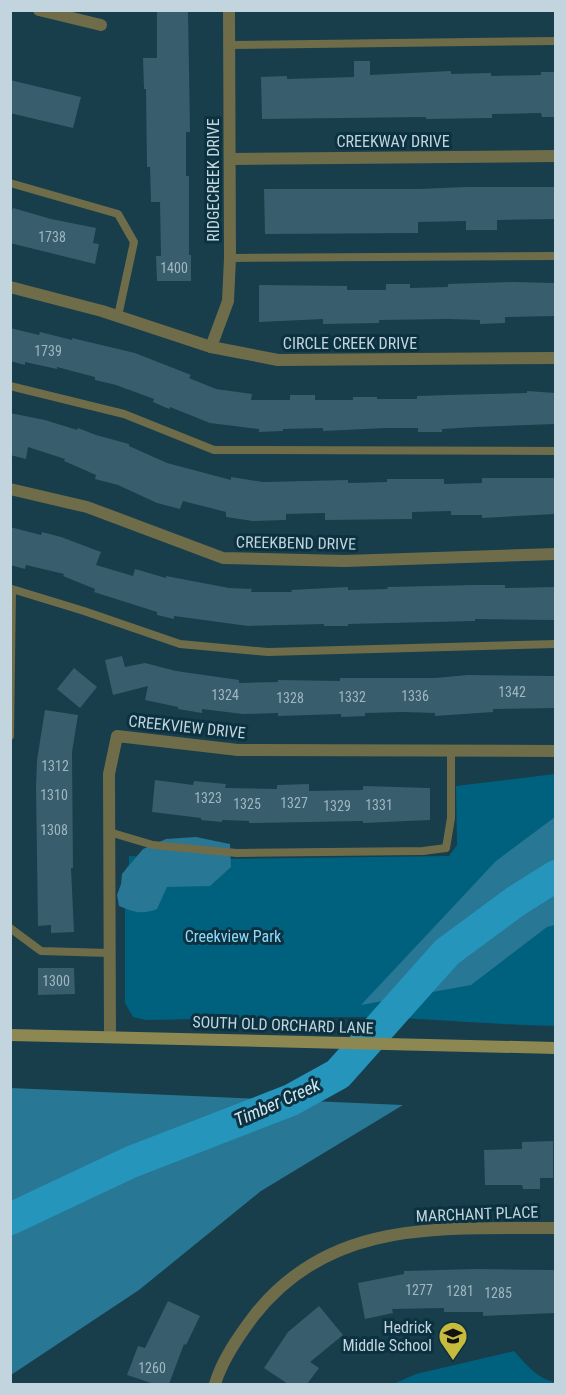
<svg xmlns="http://www.w3.org/2000/svg" width="566" height="1395" viewBox="0 0 566 1395" font-family="'Roboto Condensed',sans-serif">
<style>
.green{fill:#00617e}
.forest{fill:#277795}
.lines{fill:none;stroke-linecap:round;stroke-linejoin:round}
.river{stroke:#2695bc;stroke-width:32}
.building{fill:#385d6c}
.lane{stroke:#6f6c4a;stroke-width:8}
.street{stroke:#6f6c4a;stroke-width:12}
.secondary{stroke:#8d8851;stroke-width:12}
.labels{text-anchor:middle;dominant-baseline:central;stroke-width:6;stroke-linejoin:round;paint-order:stroke}
.number-label{font-size:14px;fill:#a0b7c2}
.street-label{font-size:16px;fill:#c2d5de;stroke:#0c3241}
.park-label{font-size:16px;fill:#90d9f9;stroke:#0c3241}
.poi-label{font-size:16px;fill:#c2d5de;stroke:#0c3241;text-anchor:end}
.water-label{font-size:18px;font-style:italic;fill:#cfe6f0;stroke:#0c3241}
</style>
<rect width="100%" height="100%" fill="#183d4b"/>
<!-- green -->
<g class="green">
<path d="M555 774V1026C489 1025 422 1017 355 1017 286 1017 216 1019 146 1020L133 1017 125 1003V870L129 864V856L210 859 449 856 457 845 456 786Z"/>
<path d="M514 1351C526 1364 537 1379 555 1382V1384H393L416 1374Z"/>
</g>
<!-- forest -->
<g class="forest">
<polygon points="555,817 555,925 547,927 471,985 361,1005 496,861"/>
<path d="M196 837 230 844 231 867 210 886 167 887 157 909C142 915 133 912 119 906L117 895 121 884 122 874 143 849 166 839Z"/>
<polygon points="11,1088 403,1105 261,1191 139,1290 11,1375"/>
</g>
<g class="lines">
<!-- river -->
<polyline class="river" points="10,1219 131,1162 291,1100 338,1074 447,952 516,901 556,876"/>
</g>
<!-- building -->
<g class="building">
<polygon points="157,10 188,10 190,132 186,132 186,176 189,176 189,255 191,255 191,281 157,281 156,256 161,256 160,202 151,202 150,167 147,167 146,89 144,89 143,58 157,58"/>
<polygon points="354,61 370,61 370,75 451,71 451,74 491,73 491,76 541,75 541,72 555,72 555,117 542,117 541,113 492,114 492,118 426,119 426,117 262,119 261,77 287,76 287,79 354,77"/>
<polygon points="10,80 81,97 73,128 10,113"/>
<polygon points="466,187 555,187 555,219 497,220 497,230 466,230 466,221 418,222 418,233 265,234 264,189 419,189"/>
<polygon points="13,208 51,219 96,228 93,243 99,244 95,264 10,243 10,216"/>
<polygon points="513,282 555,283 555,316 505,317 505,323 480,324 480,320 449,319 379,320 379,323 323,324 323,319 259,322 259,285 347,286 347,290 386,290 386,284 410,284 410,288 448,287 448,284"/>
<polygon points="10,328 39,335 40,332 72,340 72,338 135,353 191,375 189,378 216,389 252,394 251,400 290,400 290,395 315,395 315,400 353,400 353,397 377,397 377,399 417,399 417,396 449,395 527,393 527,391 555,393 555,424 475,427 442,429 442,432 418,432 418,428 386,428 323,431 323,428 283,429 283,431 259,432 259,429 210,423 170,407 169,409 153,402 154,399 116,385 95,380 95,377 57,367 57,369 25,362 25,365 10,361"/>
<polygon points="10,413 45,420 77,430 78,428 96,435 129,444 129,446 167,463 231,480 231,477 263,482 348,480 348,483 387,482 387,479 444,479 444,484 482,483 482,478 555,478 555,514 482,518 482,515 451,515 451,511 412,512 412,519 325,520 325,513 286,514 286,520 253,521 226,517 226,512 183,501 180,509 157,503 118,485 95,479 96,475 64,461 65,459 28,447 26,459 10,455"/>
<polygon points="10,527 41,535 42,532 61,537 101,552 96,565 133,576 135,569 166,578 166,576 229,588 252,589 251,592 292,592 291,590 348,587 348,590 388,589 387,587 474,585 505,585 505,588 555,587 555,620 475,619 475,621 348,624 348,626 324,626 324,624 248,626 174,616 174,619 157,615 157,612 94,592 95,589 63,576 64,574 26,565 25,569 10,565"/>
<polygon points="122,656 125,667 145,663 176,671 239,680 239,683 278,682 278,680 340,681 340,678 435,678 468,675 555,676 555,708 493,709 493,712 435,716 435,713 403,712 365,713 365,716 341,717 341,714 278,716 278,713 243,714 202,709 202,713 178,709 178,707 145,700 148,686 113,695 105,660"/>
<polygon points="74,668 97,687 80,708 57,689"/>
<polygon points="45,710 78,715 72,752 73,868 71,868 74,932 51,933 51,925 38,926 36,787 37,760"/>
<polygon points="155,780 193,785 194,781 226,784 225,788 277,789 277,785 309,784 309,791 363,790 363,786 430,788 430,820 363,823 363,821 249,823 249,821 222,820 222,822 201,820 201,818 152,812"/>
<polygon points="38,968 74,968 75,994 38,995"/>
<polygon points="553,1141 553,1178 540,1178 540,1189 523,1189 522,1185 485,1185 484,1150 522,1149 522,1142"/>
<polygon points="475,1269 554,1270 554,1313 483,1316 483,1312 444,1312 444,1308 392,1309 393,1313 365,1319 358,1283 404,1274 404,1271"/>
<polygon points="168,1301 200,1316 186,1345 184,1344 169,1384 154,1384 127,1375 138,1346 145,1348"/>
<polygon points="319,1306 343,1335 310,1362 319,1368 307,1384 288,1384 264,1368 288,1332"/>
</g>
<g class="lines">
<!-- lane -->
<g class="lane">
<polyline points="229,45 556,41"/>
<polyline points="10,183 118,214 134,242 118,316"/>
<polyline points="230,258 556,256"/>
<polyline points="10,386 124,414 214,450 556,451"/>
<polyline points="10,736 12,589 84,611 180,644 268,652 556,644"/>
<polyline points="109,832 153,845 237,853 423,851 446,848 451,818 451,752"/>
<polyline points="10,928 41,951 109,953"/>
</g>
<!-- street -->
<g class="street">
<polyline points="39,10 101,25"/>
<polyline points="230,159 556,156"/>
<polyline points="10,287 102,311 211,347 278,360 556,358"/>
<polyline points="211,347 228,301 230,258 229,10"/>
<polyline points="10,489 87,507 223,558 345,561 556,554"/>
<polyline points="110,1037 109,774 117,736 238,750 556,751"/>
<path d="M215 1384C222 1360 238 1337 253 1317 330 1217 443 1229 556 1228"/>
</g>
<!-- secondary -->
<polyline class="secondary" points="10,1035 556,1048"/>
</g>
<!-- icons -->
<defs>
<g id="school-pin" transform="scale(1.5)"><path d="M0 17L-7.5 6A9.5 9.5 0 1 1 7.5 6Z" fill="#c7bb3c" stroke="#0c3241"/><path d="M0-5L7-2L0 1L-7-2ZM-4 1L0 2.5L4 1V4Q0 6-4 4Z" fill="#111"/></g>
</defs>
<g fill-rule="evenodd">
<use href="#school-pin" x="453" y="1336"/>
</g>
<g class="labels">
<!-- number labels -->
<g class="number-label">
<text x="52" y="237">1738</text>
<text x="174" y="268">1400</text>
<text x="48" y="351">1739</text>
<text x="512" y="692">1342</text>
<text x="225" y="695">1324</text>
<text x="415" y="696">1336</text>
<text x="352" y="697">1332</text>
<text x="290" y="698">1328</text>
<text x="55" y="766">1312</text>
<text x="54" y="795">1310</text>
<text x="208" y="798">1323</text>
<text x="294" y="803">1327</text>
<text x="247" y="804">1325</text>
<text x="379" y="805">1331</text>
<text x="337" y="806">1329</text>
<text x="54" y="830">1308</text>
<text x="56" y="981">1300</text>
<text x="419" y="1290">1277</text>
<text x="460" y="1291">1281</text>
<text x="498" y="1293">1285</text>
<text x="152" y="1368">1260</text>
</g>
<!-- street labels -->
<g class="street-label">
<text x="393" y="141">CREEKWAY DRIVE</text>
<text transform="translate(213 180) rotate(-90)">RIDGECREEK DRIVE</text>
<text x="350" y="343">CIRCLE CREEK DRIVE</text>
<text transform="translate(296 543) rotate(1)">CREEKBEND DRIVE</text>
<text transform="translate(187 727) rotate(6)">CREEKVIEW DRIVE</text>
<text transform="translate(283 1025) rotate(2)">SOUTH OLD ORCHARD LANE</text>
<text transform="translate(477 1214) rotate(-2)">MARCHANT PLACE</text>
</g>
<!-- park labels -->
<g class="park-label">
<text x="233" y="936">Creekview Park</text>
</g>
<!-- poi labels -->
<g class="poi-label">
<text x="432" y="1327">Hedrick<tspan x="432" dy="18">Middle School</tspan></text>
</g>
<!-- water labels -->
<g class="water-label">
<text transform="translate(277 1102) rotate(-24)">Timber Creek</text>
</g>
</g>
<!-- border -->
<rect width="566" height="1395" fill="none" stroke="#c2d5de" stroke-width="24"/>
</svg>
